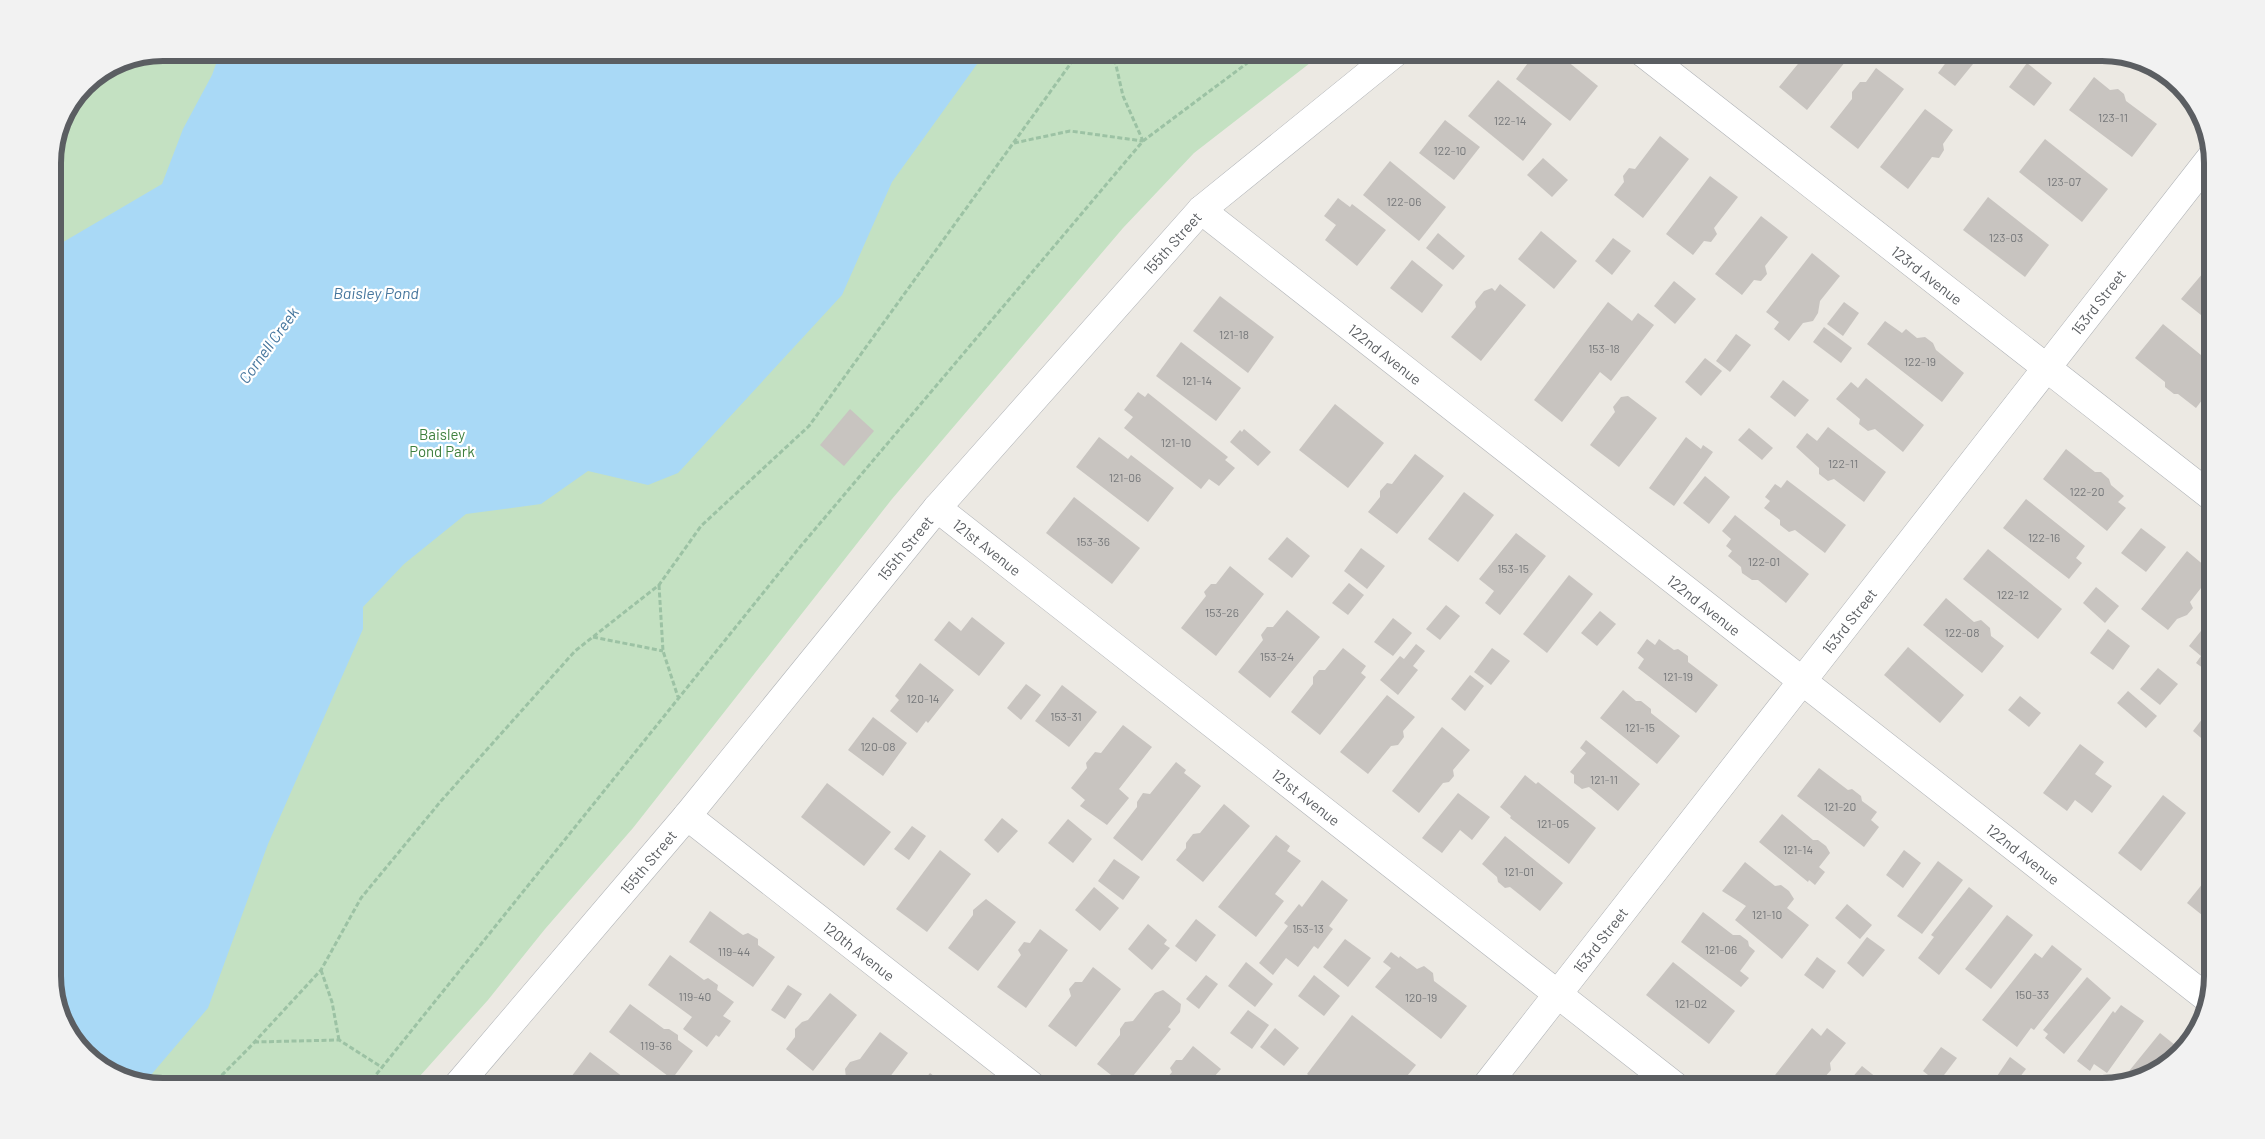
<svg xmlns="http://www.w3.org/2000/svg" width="2265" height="1139" viewBox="0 0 2265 1139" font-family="Barlow,sans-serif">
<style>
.green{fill:#c4e1c2}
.water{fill:#a9d9f6}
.building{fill:#c8c4c0}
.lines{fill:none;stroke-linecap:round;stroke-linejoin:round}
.street-casing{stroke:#b0b3b7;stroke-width:29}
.path{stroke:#9cc2a4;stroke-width:3;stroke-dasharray:5 2.5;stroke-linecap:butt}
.street{stroke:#fff;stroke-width:28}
.labels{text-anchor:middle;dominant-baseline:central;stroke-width:4.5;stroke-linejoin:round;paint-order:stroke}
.number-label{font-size:12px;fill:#76787a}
.street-label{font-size:15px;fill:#5b5e62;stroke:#fff}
.park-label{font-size:15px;fill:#3e7f3d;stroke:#fff}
.water-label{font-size:16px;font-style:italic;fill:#46769d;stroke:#fff}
.rim{fill:none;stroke:#5b5e62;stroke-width:6}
</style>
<rect width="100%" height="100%" fill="#ece9e3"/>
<!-- green -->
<polygon class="green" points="163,52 1323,53 1194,153 1123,228 892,499 633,828 545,929 488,1000 411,1086 163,1086 114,1075 71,1038 53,984 53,156 61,120 85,85 121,61"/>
<!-- water -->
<polygon class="water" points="220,53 985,53 892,182 842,295 678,473 648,485 588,471 541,504 466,514 404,564 363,607 363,629 268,844 208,1008 145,1082 114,1075 71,1038 53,984 53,248 162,184 183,129 212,75"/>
<!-- building -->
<g class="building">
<polygon points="1536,52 1556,52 1598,86 1570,121 1516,79"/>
<polygon points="1734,52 1744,52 1740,57"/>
<polygon points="1800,52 1853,52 1807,110 1779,87 1802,59"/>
<polygon points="1954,52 1958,52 1973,64 1955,86 1938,73"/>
<polygon points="2133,60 2151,64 2182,92 2179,96"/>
<polygon points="2027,63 2052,83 2034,106 2009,87"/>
<polygon points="1876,68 1904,89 1858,149 1830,127 1852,99 1852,92 1860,82 1866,82"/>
<polygon points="2094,77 2110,90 2118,89 2124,94 2126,101 2157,124 2132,157 2069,110"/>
<polygon points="1498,80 1552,124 1523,161 1468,116"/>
<polygon points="1925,109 1953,130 1943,144 1944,150 1939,158 1932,157 1908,189 1880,167"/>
<polygon points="1445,120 1480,147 1454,180 1419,153"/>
<polygon points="1660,136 1689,159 1643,218 1614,195 1624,182 1623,176 1629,168 1635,169"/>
<polygon points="2045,139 2108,189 2082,222 2019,172"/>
<polygon points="1543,158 1568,180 1552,197 1527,175"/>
<polygon points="1390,161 1446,207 1419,241 1363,195"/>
<polygon points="1710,176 1738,197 1714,228 1717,234 1711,242 1704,241 1693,255 1666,234"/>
<polygon points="1988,197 2049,245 2025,277 1963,230"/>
<polygon points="1338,198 1350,207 1352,204 1386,230 1357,266 1325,240 1336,225 1324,216"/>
<polygon points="1761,216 1788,237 1765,266 1767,274 1761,281 1754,280 1742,295 1715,274"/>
<polygon points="1541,231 1577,261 1554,289 1518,259"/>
<polygon points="1438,233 1465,256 1453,270 1426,248"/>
<polygon points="1613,238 1631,251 1612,275 1595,261"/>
<polygon points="1812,253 1840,276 1820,301 1818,313 1813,321 1803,323 1789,341 1774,329 1779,322 1766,312"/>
<polygon points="1412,260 1443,285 1422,313 1390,288"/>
<polygon points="2209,266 2212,268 2212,329 2210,327 2211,323 2181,299"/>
<polygon points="1674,281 1696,299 1675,324 1654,306"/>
<polygon points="1500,284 1526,305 1481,361 1451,337 1476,307 1475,302 1484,291 1492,288 1495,291"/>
<polygon points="1220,296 1274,337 1248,373 1193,331"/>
<polygon points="1608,302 1632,321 1638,313 1654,325 1611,381 1600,372 1562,422 1534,400"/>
<polygon points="1844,302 1859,313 1843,336 1827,324"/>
<polygon points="1885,321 1902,333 1906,329 1917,338 1925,337 1933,343 1936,350 1964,373 1942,402 1867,344"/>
<polygon points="2163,324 2212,364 2212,387 2196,408 2178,394 2174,394 2165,387 2165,382 2135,358"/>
<polygon points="1824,327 1852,348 1841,363 1813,342"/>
<polygon points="1736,334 1751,345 1730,372 1716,361"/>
<polygon points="1181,342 1241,388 1216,421 1156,376"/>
<polygon points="1705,358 1722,371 1701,396 1685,382"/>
<polygon points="1866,378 1924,425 1903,452 1875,429 1868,431 1859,424 1860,419 1836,399 1851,382 1858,388"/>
<polygon points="1783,380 1809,400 1795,417 1770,397"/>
<polygon points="1138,392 1145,397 1148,393 1228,457 1225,460 1235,468 1219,486 1209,479 1201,489 1124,428 1133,417 1124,410"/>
<polygon points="1628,396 1657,418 1619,467 1590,445 1615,412 1613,407 1621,397"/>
<polygon points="1335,404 1384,443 1348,488 1299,450"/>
<polygon points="850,409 874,431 844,466 820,445"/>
<polygon points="1828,427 1886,472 1864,502 1834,479 1828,481 1819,474 1819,468 1796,447 1807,433 1817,441"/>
<polygon points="1749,428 1773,448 1762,460 1738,440"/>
<polygon points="1244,429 1271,452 1258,466 1230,442 1240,430 1242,432"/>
<polygon points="1099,437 1128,459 1131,455 1174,488 1148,522 1076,467"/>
<polygon points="1686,437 1701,449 1703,445 1713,452 1674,506 1649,488"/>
<polygon points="2066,449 2095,472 2101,472 2109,479 2111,485 2124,496 2118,502 2126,508 2107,531 2043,479"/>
<polygon points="1415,454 1444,476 1397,534 1368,512 1380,497 1380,491 1387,483 1392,484"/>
<polygon points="1705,476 1730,497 1709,524 1683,503"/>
<polygon points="1787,480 1846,525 1825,553 1795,530 1789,532 1780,525 1780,520 1764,508 1770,501 1765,497 1775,484 1781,488"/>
<polygon points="1464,492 1494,515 1458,562 1428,539"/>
<polygon points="1074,497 1140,548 1112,584 1046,533"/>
<polygon points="2026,499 2085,546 2076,558 2082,563 2069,579 2003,528"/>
<polygon points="1735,515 1809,574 1786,603 1758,580 1752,580 1742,573 1741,567 1728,556 1732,551 1726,546 1731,539 1722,531"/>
<polygon points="2141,528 2166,547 2146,572 2121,553"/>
<polygon points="1516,533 1546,556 1500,615 1485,603 1494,591 1479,579"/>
<polygon points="1287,537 1310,556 1292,578 1268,559"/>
<polygon points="1361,548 1385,566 1367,589 1344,571"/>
<polygon points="1988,549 2062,609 2038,639 1963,579"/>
<polygon points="2187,551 2212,572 2212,574 2190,602 2193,608 2187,615 2177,619 2168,630 2141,609"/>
<polygon points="1230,566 1264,594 1216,656 1181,628 1206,596 1204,592 1211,584 1216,584"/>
<polygon points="1569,575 1593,594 1547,653 1523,634"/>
<polygon points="1349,583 1364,595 1348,615 1332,603"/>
<polygon points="2096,587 2119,606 2105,623 2083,603"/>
<polygon points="1946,598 1974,622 1981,620 1990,628 1991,636 2004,646 1982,673 1923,625"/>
<polygon points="1446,605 1460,616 1440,640 1426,629"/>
<polygon points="1287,610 1320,637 1270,698 1238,672 1263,640 1261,635 1267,627 1273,627"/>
<polygon points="1600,611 1616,624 1597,646 1581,633"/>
<polygon points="972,617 1005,643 979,676 934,640 949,621 961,631"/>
<polygon points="2212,617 2212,665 2207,671 2196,663 2201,656 2189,646"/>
<polygon points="1393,618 1412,633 1393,656 1374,642"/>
<polygon points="2108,629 2130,646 2113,670 2090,653"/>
<polygon points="1647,639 1655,645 1659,639 1674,650 1678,649 1688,656 1688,662 1718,685 1696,713 1638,668 1644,659 1637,653"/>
<polygon points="1416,644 1425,651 1413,666 1418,670 1398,695 1380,680 1400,656 1404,659"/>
<polygon points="1908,647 1964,695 1940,723 1884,675"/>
<polygon points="1343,648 1366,666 1361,673 1366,677 1320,735 1291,712 1313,684 1313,677 1319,670 1325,670"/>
<polygon points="1492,648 1510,661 1491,685 1474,672"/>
<polygon points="920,663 954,690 928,723 926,721 917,733 890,711 899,700 895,696"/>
<polygon points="2158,668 2178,684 2160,705 2140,689"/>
<polygon points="1470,675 1484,686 1465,711 1451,699"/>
<polygon points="1026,684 1041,695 1021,720 1007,708"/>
<polygon points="1062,685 1097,712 1069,747 1035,721"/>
<polygon points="1623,690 1636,701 1641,701 1651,709 1651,713 1680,736 1657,764 1600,718"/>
<polygon points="2128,691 2157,716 2146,728 2117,703"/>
<polygon points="1387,695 1415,717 1403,731 1404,737 1398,745 1391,746 1368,774 1340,752"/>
<polygon points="2020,696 2041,713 2029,727 2008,710"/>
<polygon points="2212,706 2212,738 2208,744 2193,731"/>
<polygon points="873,717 907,743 883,776 848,750"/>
<polygon points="1123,725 1152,747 1119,789 1129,798 1107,825 1080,806 1085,800 1071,788 1087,768 1086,763 1095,752 1101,753"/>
<polygon points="1442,727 1470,750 1453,770 1454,776 1449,782 1443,783 1419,813 1392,791"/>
<polygon points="1586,740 1640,784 1618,811 1589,787 1582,789 1574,783 1574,775 1570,772 1586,753 1580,748"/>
<polygon points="2080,744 2104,762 2095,774 2112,786 2092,813 2075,800 2067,811 2043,793"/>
<polygon points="1176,762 1186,770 1184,773 1201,786 1142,861 1113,838 1137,807 1137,802 1143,793 1150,794"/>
<polygon points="1819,768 1848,790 1852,789 1861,796 1862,801 1877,812 1871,820 1879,827 1864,847 1797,796"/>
<polygon points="1525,775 1536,784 1538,782 1596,828 1569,864 1510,818 1511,816 1500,807"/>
<polygon points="827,783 891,832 864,866 801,817"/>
<polygon points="1458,793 1490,817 1472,840 1460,830 1442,853 1422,838"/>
<polygon points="2163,795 2186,813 2141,871 2118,853"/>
<polygon points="1224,804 1250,826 1203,882 1176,860 1186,848 1186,843 1193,834 1200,833"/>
<polygon points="1782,814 1813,840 1818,840 1826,846 1830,853 1819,867 1825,872 1815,885 1809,880 1808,882 1759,842"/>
<polygon points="1002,818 1018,831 998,853 984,840"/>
<polygon points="1068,819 1092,839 1073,863 1048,843"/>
<polygon points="912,826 926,836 909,860 894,849"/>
<polygon points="1276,835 1290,846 1287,851 1301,861 1275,894 1284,901 1256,937 1218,907"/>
<polygon points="1505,836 1563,883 1540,911 1510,887 1505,888 1498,882 1497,877 1482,864"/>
<polygon points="940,850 971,874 927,932 896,909"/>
<polygon points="1904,850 1921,863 1903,888 1886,875"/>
<polygon points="1114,859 1140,877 1123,900 1098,881"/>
<polygon points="1938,861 1963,880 1922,934 1897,916"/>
<polygon points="1745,862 1775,886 1781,885 1789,891 1794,899 1787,908 1809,925 1782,959 1735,920 1746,906 1722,891"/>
<polygon points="2212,872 2212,923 2187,903"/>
<polygon points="1322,880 1348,900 1329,926 1333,929 1318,949 1314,946 1298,967 1286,958 1273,975 1259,963 1288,926 1284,923 1299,904 1302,907"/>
<polygon points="1094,887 1119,908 1100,931 1075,910"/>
<polygon points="1969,887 1993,906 1939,975 1918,958 1934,937 1931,935"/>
<polygon points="986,899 1016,922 978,971 948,948 973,915 973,910"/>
<polygon points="1847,904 1872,925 1860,939 1835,918"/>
<polygon points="710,911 743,935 748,933 758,939 758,945 775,957 753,987 689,942"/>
<polygon points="1703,912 1733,935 1740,935 1748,941 1749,946 1755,951 1740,971 1749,978 1741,987 1681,942"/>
<polygon points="2007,915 2033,935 1991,989 1965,969"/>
<polygon points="1196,919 1216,935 1196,962 1175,946"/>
<polygon points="1148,924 1167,940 1164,944 1170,948 1152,970 1128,949"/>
<polygon points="1040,929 1068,950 1026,1008 997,987 1021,955 1018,950 1024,942 1030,943"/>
<polygon points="1867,937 1885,950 1863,977 1847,963"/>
<polygon points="1345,939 1371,958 1348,987 1323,967"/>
<polygon points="2052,945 2082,969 2034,1030 2031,1028 2017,1047 1982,1020 2035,953 2042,958"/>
<polygon points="1391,952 1399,958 1400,956 1417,969 1424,966 1433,973 1434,981 1467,1006 1441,1039 1375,987 1391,968 1383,962"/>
<polygon points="670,955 704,980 708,978 718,985 717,990 734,1002 723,1016 731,1021 719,1037 716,1035 707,1047 683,1029 692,1017 648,985"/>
<polygon points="1817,957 1836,971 1823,989 1804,975"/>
<polygon points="1246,962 1273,984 1255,1007 1228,986"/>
<polygon points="1673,962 1735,1011 1709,1044 1646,995"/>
<polygon points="1093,967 1121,989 1076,1047 1048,1026 1071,996 1069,989 1075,982 1082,982"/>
<polygon points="1206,975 1218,984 1199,1009 1186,999"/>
<polygon points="1314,975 1340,996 1324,1016 1298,996"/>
<polygon points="2087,977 2111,998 2064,1054 2045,1038 2048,1034 2043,1030"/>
<polygon points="788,985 802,994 785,1019 771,1010"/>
<polygon points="1163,990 1181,1004 1180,1012 1168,1027 1171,1029 1125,1086 1097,1064 1120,1035 1120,1029 1125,1022 1133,1021 1155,993"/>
<polygon points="830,993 857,1015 813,1071 786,1049 795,1037 795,1029 802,1022 808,1020"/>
<polygon points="630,1004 664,1029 669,1029 678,1035 678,1040 693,1051 672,1079 609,1032"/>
<polygon points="2121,1005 2144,1021 2107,1073 2094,1064 2090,1071 2077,1061 2113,1011 2115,1013"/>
<polygon points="1248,1010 1269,1025 1252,1049 1230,1033"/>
<polygon points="1352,1015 1416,1065 1399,1086 1323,1086 1307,1074"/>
<polygon points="1275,1028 1299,1048 1284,1066 1260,1047"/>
<polygon points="1812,1028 1821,1036 1827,1028 1846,1043 1830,1063 1831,1070 1824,1078 1818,1077 1810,1086 1772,1086 1768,1084"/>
<polygon points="880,1032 908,1053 883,1086 839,1086 846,1078 845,1069 850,1062 860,1059"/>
<polygon points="2160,1033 2180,1049 2163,1068 2121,1081"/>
<polygon points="1193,1046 1221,1069 1206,1086 1160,1086 1172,1072 1170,1068 1176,1060 1182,1060"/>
<polygon points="1941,1047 1957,1058 1938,1083 1923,1071"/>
<polygon points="590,1052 623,1077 627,1076 636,1083 636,1086 575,1086 568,1081"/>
<polygon points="2010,1057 2026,1069 2013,1086 2005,1086 1995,1079"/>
<polygon points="1862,1066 1887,1086 1845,1086"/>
<polygon points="930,1073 947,1086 919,1086"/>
</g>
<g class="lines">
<!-- street casing -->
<g class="street-casing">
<g id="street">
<polyline points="1642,52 2212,497"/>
<polyline points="1201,210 2207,998"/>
<polyline points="937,508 1675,1086"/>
<polyline points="687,816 1032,1086"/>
<polyline points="457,1086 687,816 937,508 1201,210 1396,52"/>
<polyline points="1486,1086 2212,156"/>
</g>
</g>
<!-- path -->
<g class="path">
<polyline points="1113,52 1123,96 1143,141"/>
<polyline points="1183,52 1187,54 1190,52"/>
<polyline points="1014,143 1070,131 1143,141"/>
<polyline points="659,585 663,651 678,697"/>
<polyline points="593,637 663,651"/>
<polyline points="321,970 332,1002 339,1040"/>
<polyline points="254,1042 339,1040 383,1068"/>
<polyline points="211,1086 248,1049 321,970 361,898 441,801 575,651 659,585 701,526 809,426 1079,52"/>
<polyline points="367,1086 800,547 1143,141 1262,52"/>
</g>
<!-- street -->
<use href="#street" class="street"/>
</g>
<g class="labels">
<!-- number labels -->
<g class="number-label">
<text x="2113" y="117">123-11</text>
<text x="1510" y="120">122-14</text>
<text x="1450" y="150">122-10</text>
<text x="2064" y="181">123-07</text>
<text x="1404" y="201">122-06</text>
<text x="2006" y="237">123-03</text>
<text x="1234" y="334">121-18</text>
<text x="1604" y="348">153-18</text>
<text x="1920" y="361">122-19</text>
<text x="1197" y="380">121-14</text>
<text x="1176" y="442">121-10</text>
<text x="1843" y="463">122-11</text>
<text x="1125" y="477">121-06</text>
<text x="2087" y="491">122-20</text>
<text x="2044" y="537">122-16</text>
<text x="1093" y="541">153-36</text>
<text x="1764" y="561">122-01</text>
<text x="1513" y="568">153-15</text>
<text x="2013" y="594">122-12</text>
<text x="1222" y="612">153-26</text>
<text x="1962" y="632">122-08</text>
<text x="1277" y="656">153-24</text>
<text x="1678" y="676">121-19</text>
<text x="923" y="698">120-14</text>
<text x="1066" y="716">153-31</text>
<text x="1640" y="727">121-15</text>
<text x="878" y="746">120-08</text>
<text x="1604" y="779">121-11</text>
<text x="1840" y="806">121-20</text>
<text x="1553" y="823">121-05</text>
<text x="1798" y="849">121-14</text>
<text x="1519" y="871">121-01</text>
<text x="1767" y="914">121-10</text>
<text x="1308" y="928">153-13</text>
<text x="1721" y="949">121-06</text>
<text x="734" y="951">119-44</text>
<text x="2032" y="994">150-33</text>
<text x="695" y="996">119-40</text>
<text x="1421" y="997">120-19</text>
<text x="1691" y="1003">121-02</text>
<text x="656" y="1045">119-36</text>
</g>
<!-- street labels -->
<g class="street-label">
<text transform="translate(1172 243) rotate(-48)">155th Street</text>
<text transform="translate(1927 275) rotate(38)">123rd Avenue</text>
<text transform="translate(2098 302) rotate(-52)">153rd Street</text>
<text transform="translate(1385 354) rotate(38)">122nd Avenue</text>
<text transform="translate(987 547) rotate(38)">121st Avenue</text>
<text transform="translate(905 548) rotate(-51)">155th Street</text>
<text transform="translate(1704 605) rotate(38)">122nd Avenue</text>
<text transform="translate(1849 621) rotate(-52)">153rd Street</text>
<text transform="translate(1306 797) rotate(38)">121st Avenue</text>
<text transform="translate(2023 854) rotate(38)">122nd Avenue</text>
<text transform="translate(648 862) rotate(-50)">155th Street</text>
<text transform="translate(1600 940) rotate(-52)">153rd Street</text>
<text transform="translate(859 951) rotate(38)">120th Avenue</text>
</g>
<!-- park labels -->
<g class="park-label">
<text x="442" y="434">Baisley<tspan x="442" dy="17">Pond Park</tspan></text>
</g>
<!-- water labels -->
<g class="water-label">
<text x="376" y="292">Baisley Pond</text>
<text transform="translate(268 345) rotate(-54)">Cornell Creek</text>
</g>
</g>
<!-- crop -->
<path d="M0 0H2265V1139H0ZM163 61H2102A102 102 0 0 1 2204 163V976A102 102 0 0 1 2102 1078H163A102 102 0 0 1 61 976V163A102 102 0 0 1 163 61Z" fill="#f2f2f2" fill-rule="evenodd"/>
<path class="rim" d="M163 61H2102A102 102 0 0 1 2204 163V976A102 102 0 0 1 2102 1078H163A102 102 0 0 1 61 976V163A102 102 0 0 1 163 61Z"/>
</svg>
